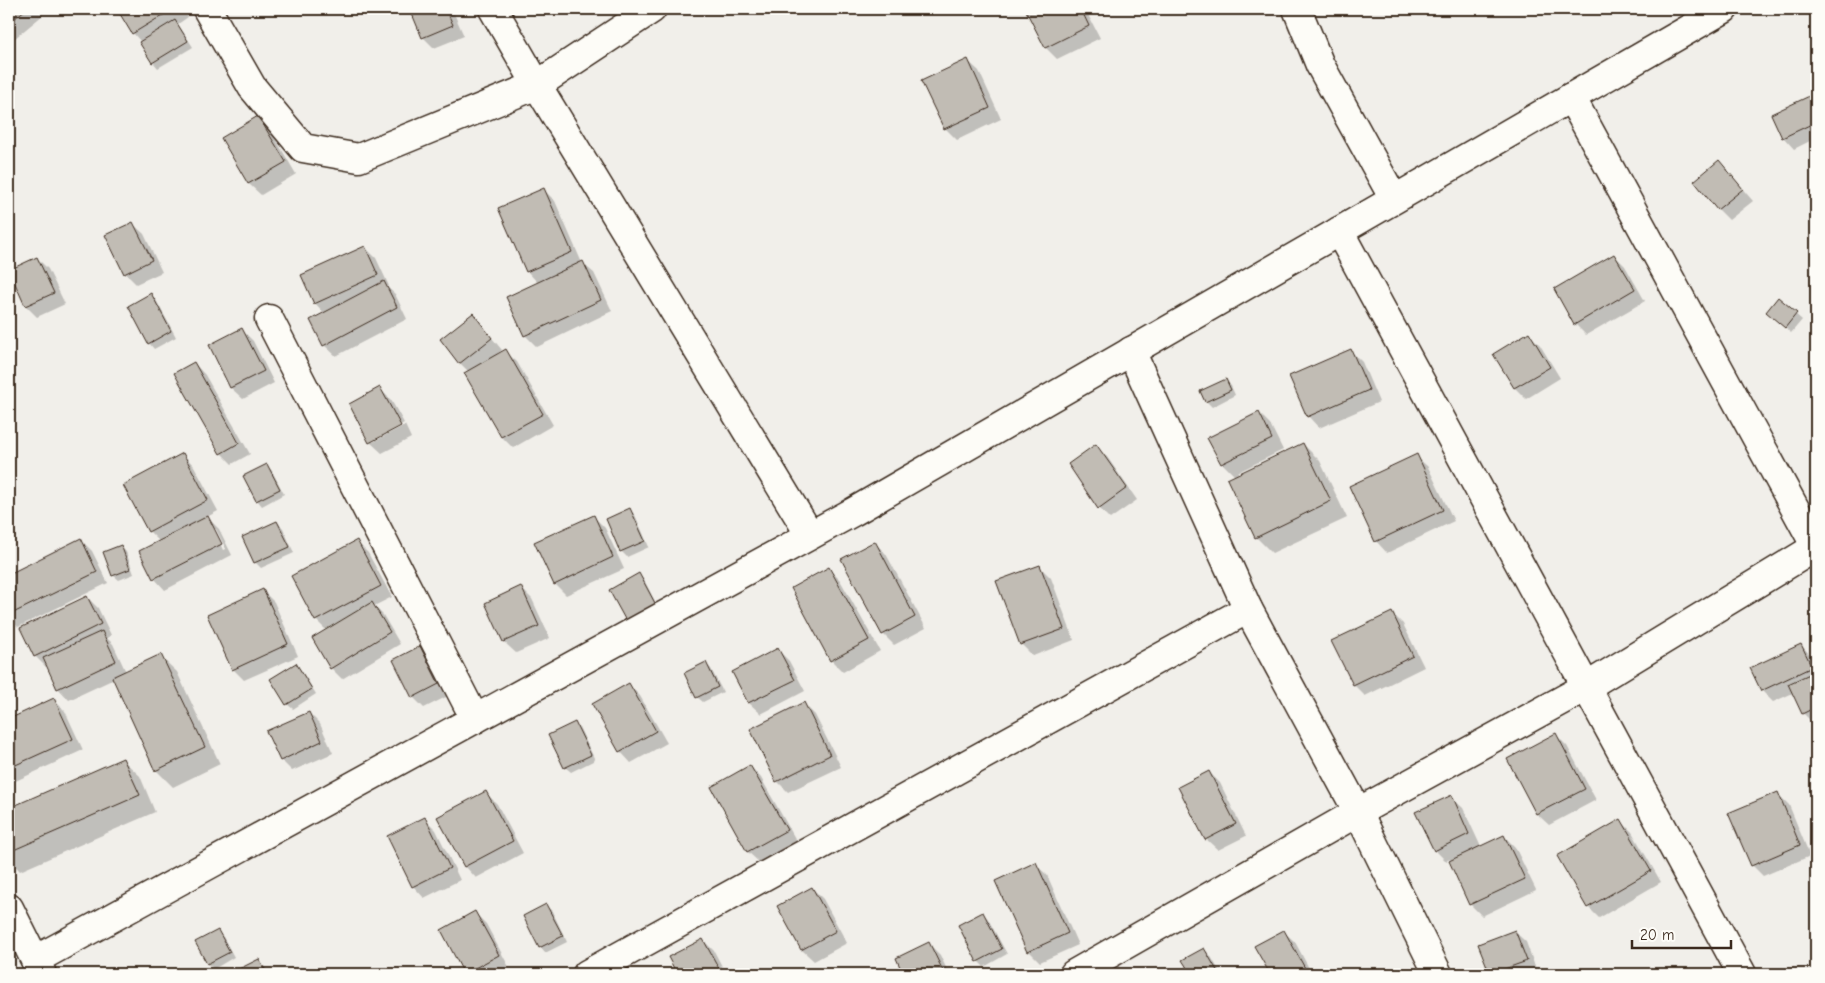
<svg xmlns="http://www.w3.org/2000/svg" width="1825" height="983" viewBox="0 0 1825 983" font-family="'Comic Neue',sans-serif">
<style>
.shadow{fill:#0003;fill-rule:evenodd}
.building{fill:#c1bcb4;stroke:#3b2a1e}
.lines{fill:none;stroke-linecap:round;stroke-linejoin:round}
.street-casing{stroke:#3b2a1e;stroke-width:31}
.street{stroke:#fdfcf7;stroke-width:28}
</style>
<rect width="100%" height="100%" fill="#f1efea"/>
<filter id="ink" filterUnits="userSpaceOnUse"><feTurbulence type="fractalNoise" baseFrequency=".02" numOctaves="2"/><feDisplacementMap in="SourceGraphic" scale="10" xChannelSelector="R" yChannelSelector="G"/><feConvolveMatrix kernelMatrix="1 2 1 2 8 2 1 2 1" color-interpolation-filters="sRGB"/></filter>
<g filter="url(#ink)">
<!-- shadow -->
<g class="shadow">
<polygon points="9,9 37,9 43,15 9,43"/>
<polygon points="118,9 183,9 188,17 178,24 193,47 158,68 153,62 141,42 133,33"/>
<polygon points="411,9 452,9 464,36 434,48 423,37"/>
<polygon points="1026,9 1085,9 1100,38 1057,59 1046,48"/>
<polygon points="967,60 979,71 1001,119 957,140 946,129 923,81"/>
<polygon points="1816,94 1816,138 1794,149 1783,137 1772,114"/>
<polygon points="258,117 269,128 296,174 261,195 249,184 223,139"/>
<polygon points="1719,162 1753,201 1729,220 1718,209"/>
<polygon points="544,190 555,201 582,263 594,273 612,311 537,347 525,335 507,297 538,283 527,271"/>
<polygon points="132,223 144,234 162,272 136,284 125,273"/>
<polygon points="365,247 376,258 389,286 387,287 395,294 407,319 336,356 324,345 325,314 315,303"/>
<polygon points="1614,255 1625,266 1645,301 1586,335 1575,324"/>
<polygon points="37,258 48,269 65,304 37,317 26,306 10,271"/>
<polygon points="151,295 156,300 176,337 154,349 149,343"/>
<polygon points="1778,299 1802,320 1791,333 1773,317"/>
<polygon points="473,315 502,350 497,354 498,355 505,351 517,362 553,425 513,448 502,437 466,373 469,372 460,363"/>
<polygon points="242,330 253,341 274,383 243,399 231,388 210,346"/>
<polygon points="1529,334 1540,345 1560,378 1526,399 1515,388 1495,354"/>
<polygon points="1350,350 1362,362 1379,402 1319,428 1308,416"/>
<polygon points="194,363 205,375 250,454 232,464 221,453"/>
<polygon points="1226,380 1231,386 1235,395 1212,407 1206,401"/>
<polygon points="380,389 391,400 404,423 373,440 373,442 405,425 411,438 382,453 370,442"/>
<polygon points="1259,413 1270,424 1283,450 1238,472 1239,474 1303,444 1320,461 1347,518 1272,553 1256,537 1235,476 1222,463"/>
<polygon points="1096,446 1107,457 1137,500 1110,519 1099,508"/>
<path d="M183 454 194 466 218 511 207 517 219 529 232 555 165 590 154 578 160 542 149 531ZM213 529H216L226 549 223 550Z"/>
<polygon points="1416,456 1428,467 1454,521 1387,553 1376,541"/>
<polygon points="267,465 272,471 284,494 262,506 257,500"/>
<polygon points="630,510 635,515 649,547 627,557 621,551"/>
<polygon points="593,516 605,528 624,569 566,595 555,584"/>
<polygon points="277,522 283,528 294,553 261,568 255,562"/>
<polygon points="81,540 92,551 108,583 18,627 9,618 9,575"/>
<polygon points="357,542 368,553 392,597 374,606 383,615 400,644 342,679 331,668 327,631 316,620"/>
<polygon points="875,543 886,554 926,628 894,645 883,634"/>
<polygon points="121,547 126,552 134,574 119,580 113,575"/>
<polygon points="1039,566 1051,578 1074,640 1033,656 1022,645 997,582"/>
<polygon points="829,569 840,580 880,651 843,672 831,660 792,589"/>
<polygon points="639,575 644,580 660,611 627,620"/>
<polygon points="521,588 532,599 550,638 516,653 504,642 486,604"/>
<polygon points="262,590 274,602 298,656 244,680 233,669"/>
<polygon points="87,597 98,608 111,635 107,638 113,644 126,672 160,656 177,672 220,764 173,787 156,770 114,679 69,700 58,688 48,666 46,667 35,656"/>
<polygon points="1392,613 1403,624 1424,667 1365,696 1354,685 1333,642"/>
<polygon points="1801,645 1812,657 1816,666 1816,723 1814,724 1803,713 1793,693 1773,702 1762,691 1752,668"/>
<polygon points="420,648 431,659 450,695 424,708 413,697"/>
<polygon points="778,650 789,661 805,691 761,714 749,703 734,672"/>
<polygon points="705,663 711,669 723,692 703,702 697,697"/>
<polygon points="296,665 301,670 316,694 293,709 287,704"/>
<polygon points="629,685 640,696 667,743 631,763 620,751"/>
<polygon points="54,700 65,711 83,750 9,784 9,720"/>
<polygon points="804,704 815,715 841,767 788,792 777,781"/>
<polygon points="309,713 320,724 333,753 292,771 281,760"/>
<polygon points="575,724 580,729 595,760 571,772 565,767"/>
<polygon points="1556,735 1567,746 1596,800 1549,825 1537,814 1509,759"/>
<polygon points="123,760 140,776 155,812 20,871 9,859 9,809"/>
<polygon points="750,766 761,778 797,842 760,863 748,852 712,788"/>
<polygon points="1209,772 1220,783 1246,836 1218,850 1206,839"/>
<polygon points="486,793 497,804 523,853 476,878 465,866 439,818"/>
<polygon points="1777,793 1789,805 1810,856 1763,876 1752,865"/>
<polygon points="1451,797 1463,808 1481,847 1504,836 1515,847 1536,890 1482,916 1470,904 1450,859 1446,861 1435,850"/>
<polygon points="425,819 436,830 460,880 424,898 413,886"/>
<polygon points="1621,821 1632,832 1661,882 1599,918 1588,907"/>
<polygon points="1035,864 1047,875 1078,945 1040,962 1029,951"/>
<polygon points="812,888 823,899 847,943 814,961 802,950 779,907"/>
<polygon points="546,906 552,911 567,942 545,953 540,947"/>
<polygon points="475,913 486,924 509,967 496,974 465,973"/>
<polygon points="983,913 988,919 1007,954 984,967 978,961 960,925"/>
<polygon points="1283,931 1295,942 1312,974 1271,974 1256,946"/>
<polygon points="1514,931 1526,942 1537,972 1532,974 1492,974 1480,944"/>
<polygon points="218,932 223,937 234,957 214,969 208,964 197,943"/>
<polygon points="703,940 714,951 726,974 679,974 670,958"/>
<polygon points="929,944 940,955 949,974 905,974 897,959"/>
<polygon points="1204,949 1210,955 1221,974 1192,974 1184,960"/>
<polygon points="258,960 271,974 231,974"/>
<polygon points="124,971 127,974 117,974"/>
</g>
<!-- building -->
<g class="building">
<polygon points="9,9 26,9 9,23"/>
<polygon points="117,9 173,9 132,34"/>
<polygon points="410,9 446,9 453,25 422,38"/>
<polygon points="1025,9 1081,9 1089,26 1045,48"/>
<polygon points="175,20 188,41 152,63 139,42"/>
<polygon points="968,59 990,108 944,129 921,81"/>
<polygon points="1816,93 1816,122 1782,138 1771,114"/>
<polygon points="258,116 286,162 248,184 221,138"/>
<polygon points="1719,160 1743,189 1717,210 1694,181"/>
<polygon points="544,188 572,252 526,272 498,208"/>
<polygon points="133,222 152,260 124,274 105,235"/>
<polygon points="365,246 378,275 314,304 301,275"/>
<polygon points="1614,254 1635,289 1574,325 1554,289"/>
<polygon points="37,257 54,293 25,306 9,270"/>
<polygon points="583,261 601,300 524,336 506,297"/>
<polygon points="384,281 397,307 323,346 310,320"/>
<polygon points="151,293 171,331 148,344 128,306"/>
<polygon points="1778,297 1797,313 1785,328 1766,312"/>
<polygon points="473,313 492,338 459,364 440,339"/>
<polygon points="242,328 264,371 230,388 209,345"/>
<polygon points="1529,332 1550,367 1514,388 1493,354"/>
<polygon points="506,349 543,414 501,437 464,373"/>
<polygon points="1351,349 1369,390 1307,417 1289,376"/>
<polygon points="194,362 239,443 220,454 174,373"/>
<polygon points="1226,379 1231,390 1205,402 1200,391"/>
<polygon points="380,387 401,426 369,443 349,404"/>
<polygon points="1259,412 1272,439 1221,464 1207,438"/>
<polygon points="1303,443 1331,501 1255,538 1227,479"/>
<polygon points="1096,444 1127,488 1098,509 1068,464"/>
<polygon points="183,453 208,500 148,532 123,485"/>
<polygon points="1417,454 1443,510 1375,542 1349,486"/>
<polygon points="267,464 280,489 256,501 243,476"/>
<polygon points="630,508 645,541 620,552 606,519"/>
<polygon points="594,515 613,557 554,585 534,542"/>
<polygon points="208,516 222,544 153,579 139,551"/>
<polygon points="277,521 290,547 254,563 242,537"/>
<polygon points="81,538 97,572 9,615 9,574"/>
<polygon points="357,540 381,586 315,621 291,576"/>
<polygon points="875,541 915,617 882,635 841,559"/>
<polygon points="121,545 130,569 112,576 103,552"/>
<polygon points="1040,565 1064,629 1020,645 996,581"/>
<polygon points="829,567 869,640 830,661 791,588"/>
<polygon points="639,573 656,605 626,621 609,590"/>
<polygon points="521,586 539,626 503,642 485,603"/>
<polygon points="263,589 288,644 232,670 207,615"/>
<polygon points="87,596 101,624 34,657 20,628"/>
<polygon points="372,602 390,632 330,669 312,638"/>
<polygon points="1392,612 1413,656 1353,685 1331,641"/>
<polygon points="102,631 116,661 57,689 43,658"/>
<polygon points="1801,644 1812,667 1761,691 1750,668"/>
<polygon points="420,646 439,684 412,698 393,660"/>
<polygon points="778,648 795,680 748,703 732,672"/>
<polygon points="161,654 205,747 155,771 112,677"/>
<polygon points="706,662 718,687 696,698 684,673"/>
<polygon points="296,663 312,689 286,705 270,679"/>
<polygon points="1816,671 1816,707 1802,714 1788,684"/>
<polygon points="629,683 656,731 619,752 592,704"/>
<polygon points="54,698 73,739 9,768 9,719"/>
<polygon points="804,702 830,755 776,782 750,729"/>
<polygon points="309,712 322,741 280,761 266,731"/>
<polygon points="575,722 591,755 564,768 548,735"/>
<polygon points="1556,733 1585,789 1536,814 1507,759"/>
<polygon points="123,758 140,795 9,852 9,808"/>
<polygon points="750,765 787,830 747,852 711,787"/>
<polygon points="1209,771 1236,824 1205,840 1178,787"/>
<polygon points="486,791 513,841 464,867 437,817"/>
<polygon points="1778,792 1800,845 1751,866 1728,813"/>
<polygon points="1452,795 1469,834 1434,851 1415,812"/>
<polygon points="425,817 450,868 412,887 387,836"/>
<polygon points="1621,819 1651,871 1587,908 1557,856"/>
<polygon points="1504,835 1525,879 1469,905 1449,861"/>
<polygon points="1036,862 1068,933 1027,952 995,881"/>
<polygon points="812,887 836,931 801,950 777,906"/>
<polygon points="546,904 563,936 539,948 523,916"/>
<polygon points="475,911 499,955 464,974 441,930"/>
<polygon points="983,912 1002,949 977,962 958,925"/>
<polygon points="218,930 230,952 207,964 195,942"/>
<polygon points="1284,930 1306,970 1298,974 1270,974 1254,946"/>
<polygon points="1515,930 1527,961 1490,974 1478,944"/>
<polygon points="703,939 722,974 677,974 668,957"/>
<polygon points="929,942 944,973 903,974 896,958"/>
<polygon points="1204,948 1219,974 1191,974 1182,960"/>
<polygon points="259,959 267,974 229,974"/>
</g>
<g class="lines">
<!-- street casing -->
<g class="street-casing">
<g id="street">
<polyline points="207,9 252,87 303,148 359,158 537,85 652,9"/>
<polyline points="493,9 537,85 810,535"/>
<polyline points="1297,9 1320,65 1394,199"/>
<polyline points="1571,97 1816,547"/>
<polyline points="1339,231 1742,974"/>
<polyline points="269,319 475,719"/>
<polyline points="1131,351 1248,609 1358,812 1438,974"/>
<polyline points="9,908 42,974"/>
<polyline points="35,960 853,512 1724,9"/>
<polyline points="587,974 1248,609"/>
<polyline points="1074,974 1358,812 1586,687 1816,547"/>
</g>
</g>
<!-- street -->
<use href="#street" class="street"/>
</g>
</g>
<!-- margin -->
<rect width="1825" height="983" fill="none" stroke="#fdfcf7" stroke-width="30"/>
<rect x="15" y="15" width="1795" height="953" fill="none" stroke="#3b2a1e" stroke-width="2" filter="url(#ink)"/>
<!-- scale -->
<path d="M1632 940v8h99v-8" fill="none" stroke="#3b2a1e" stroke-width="2.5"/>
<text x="1640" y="940" font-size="15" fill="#3b2a1e" stroke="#fdfcf7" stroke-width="4" paint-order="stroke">20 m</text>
</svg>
